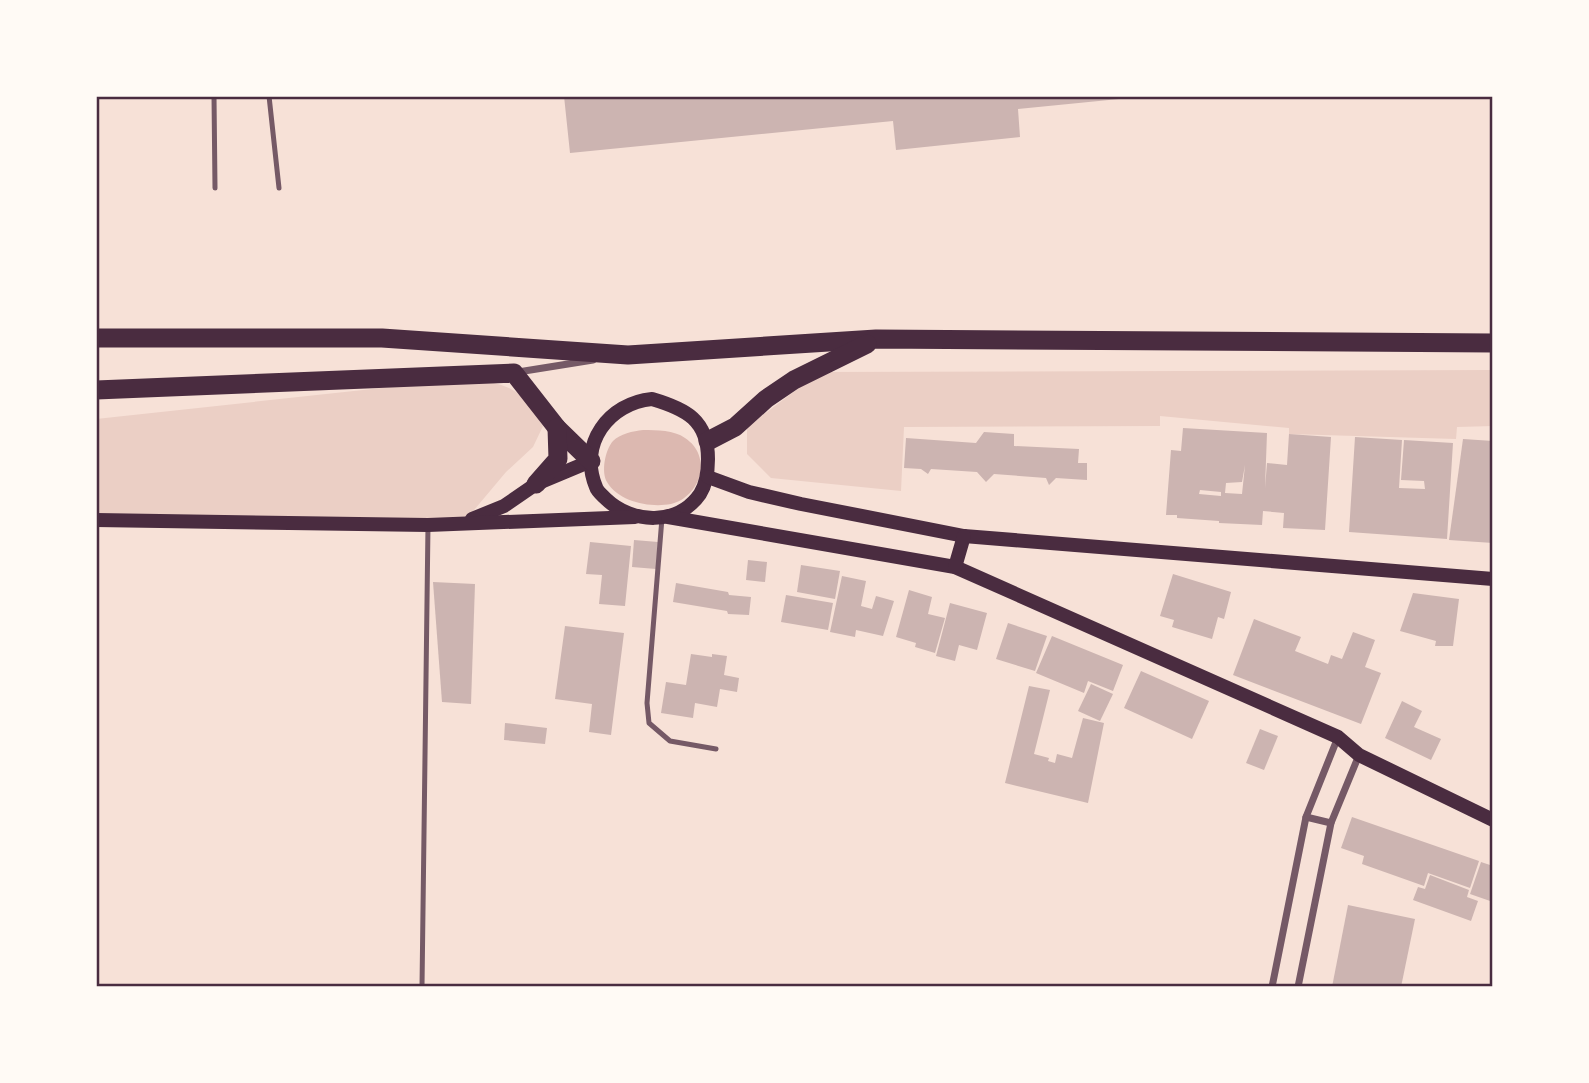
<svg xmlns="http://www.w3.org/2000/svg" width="1589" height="1083" viewBox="0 0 1589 1083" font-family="'Archivo Narrow',sans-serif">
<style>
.green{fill:#ebcfc5}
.water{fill:#dcb8b0}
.building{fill:#ccb4b1;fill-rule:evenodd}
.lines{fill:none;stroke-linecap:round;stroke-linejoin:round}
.service{stroke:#755966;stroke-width:5}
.minor{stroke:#755966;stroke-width:7}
.secondary{stroke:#4a2c40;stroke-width:14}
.trunk{stroke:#4a2c40;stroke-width:19}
.neatline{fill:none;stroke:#4a2c40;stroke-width:2.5}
</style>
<rect width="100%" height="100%" fill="#f7e1d7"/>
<!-- green -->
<g class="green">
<polygon points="1493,370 1493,426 1457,427 1456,439 1289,434 1289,428 1160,416 1160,426 904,427 901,491 771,478 747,454 747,427 820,372"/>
<path d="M490 382C522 389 525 400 543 426L533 447 506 472 464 522 96 519V419L428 383Z"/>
</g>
<!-- water -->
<path class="water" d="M643 430C657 430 674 430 685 438 713 456 701 497 671 504 650 508 619 502 607 482 601 472 605 450 613 441 620 434 633 431 643 430Z"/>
<!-- building -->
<g class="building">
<polygon points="564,96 1129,96 1129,98 1018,109 1020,137 896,150 893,121 570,153"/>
<path d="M1183 428 1267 433 1265 488 1267 463 1287 465 1289 434 1331 437 1325 530 1283 528 1284 513 1263 511 1262 525 1219 523V521L1177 518V515H1166L1171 450 1181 451ZM1245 465 1242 494 1225 493 1226 483 1242 482ZM1200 490 1221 492V496L1199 494Z"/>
<polygon points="984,432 1014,434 1014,446 1079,449 1078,463 1087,463 1087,480 1056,478 1049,485 1046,478 994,474 986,482 977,472 931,469 928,474 921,469 904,468 906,438 976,443"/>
<polygon points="1355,437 1402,440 1399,488 1425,489 1424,481 1401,480 1404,440 1453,443 1447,539 1349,532"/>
<polygon points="1463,439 1493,441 1493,543 1449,540"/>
<polygon points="634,540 658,542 656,569 632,567"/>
<polygon points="590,542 631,546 625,606 599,604 602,575 586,574"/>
<polygon points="748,560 767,562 765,582 746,580"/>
<polygon points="801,565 840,571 835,599 797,592"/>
<polygon points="1173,574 1231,592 1224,619 1218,617 1212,639 1172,627 1174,620 1160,616"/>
<polygon points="842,576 866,581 861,606 872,609 876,596 894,601 883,636 856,630 855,637 830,632"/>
<polygon points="433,582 475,584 471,704 442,702"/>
<polygon points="676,583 728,592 729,595 751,597 749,615 728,614 727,611 673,602"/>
<polygon points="909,590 932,597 928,614 945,618 935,653 915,647 916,643 896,637"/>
<polygon points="1413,593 1459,599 1453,646 1435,646 1436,641 1400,631"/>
<polygon points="786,595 833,603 828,630 781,622"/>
<polygon points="950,603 987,613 977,650 959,645 955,661 936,656"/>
<polygon points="1254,619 1301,637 1295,651 1328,664 1331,655 1342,659 1353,632 1375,640 1365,667 1381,673 1361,724 1233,675"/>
<polygon points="1008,623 1047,636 1035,671 996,659"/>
<polygon points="565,626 624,633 611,735 589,732 592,704 555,699"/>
<polygon points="1052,636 1123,665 1113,691 1088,681 1084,693 1036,673"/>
<polygon points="691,654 712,657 712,654 727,656 724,675 739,678 737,692 720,689 717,707 695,703 693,718 661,713 666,682 686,685"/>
<polygon points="1141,671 1209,701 1192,739 1124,708"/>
<polygon points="1091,684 1113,694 1100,721 1078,711"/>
<polygon points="1029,686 1050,690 1034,754 1049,758 1048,761 1055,763 1057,754 1072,758 1083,718 1104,723 1088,803 1005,783"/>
<polygon points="1402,701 1422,711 1414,727 1441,739 1431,760 1385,738"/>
<polygon points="505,723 547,728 545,744 504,740"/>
<polygon points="1260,729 1278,736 1264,770 1246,763"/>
<polygon points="1352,817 1479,861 1470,888 1428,873 1424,886 1362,864 1364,856 1341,848"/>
<polygon points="1481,862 1493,866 1493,902 1470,894"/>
<polygon points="1430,875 1469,890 1467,897 1478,901 1471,921 1413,900 1418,887 1425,889"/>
<polygon points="1348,905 1415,919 1401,987 1332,987"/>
</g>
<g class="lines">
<!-- service -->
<g class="service">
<polyline points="214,96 215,188"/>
<polyline points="269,96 279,188"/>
<polyline points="662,518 647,703 649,723 670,741 716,749"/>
<polyline points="422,987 428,525"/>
</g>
<!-- minor -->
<g class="minor">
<polyline points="518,372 593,360"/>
<polyline points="1306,817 1331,823"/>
<polyline points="1272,987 1306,817 1338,737"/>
<polyline points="1298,987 1331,823 1359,755"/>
</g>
<!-- secondary -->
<g class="secondary">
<path d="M652 399C686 409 708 420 708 459 708 471 707 483 700 494 678 526 632 524 606 499 602 495 597 491 596 487 578 444 609 403 652 399Z"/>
<polyline points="708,477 749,492 801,504 964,536 1493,579"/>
<polyline points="668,517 955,567 1338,737 1359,755 1493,820"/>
<polyline points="472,519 504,506 536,484 591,461"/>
<polyline points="96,520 428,525 635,517"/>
<polyline points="955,567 964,536"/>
</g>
<!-- trunk -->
<g class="trunk">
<polyline points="96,338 382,338 628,355 876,339 1493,343"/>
<polyline points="96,390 514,373 557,428 591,461"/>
<polyline points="708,441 735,427 766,399 794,380 867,344"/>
<polyline points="536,484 558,459 557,428"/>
</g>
</g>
<!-- border -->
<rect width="1589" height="1083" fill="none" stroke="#fffaf5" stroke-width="196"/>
<rect x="98" y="98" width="1393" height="887" class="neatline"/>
</svg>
